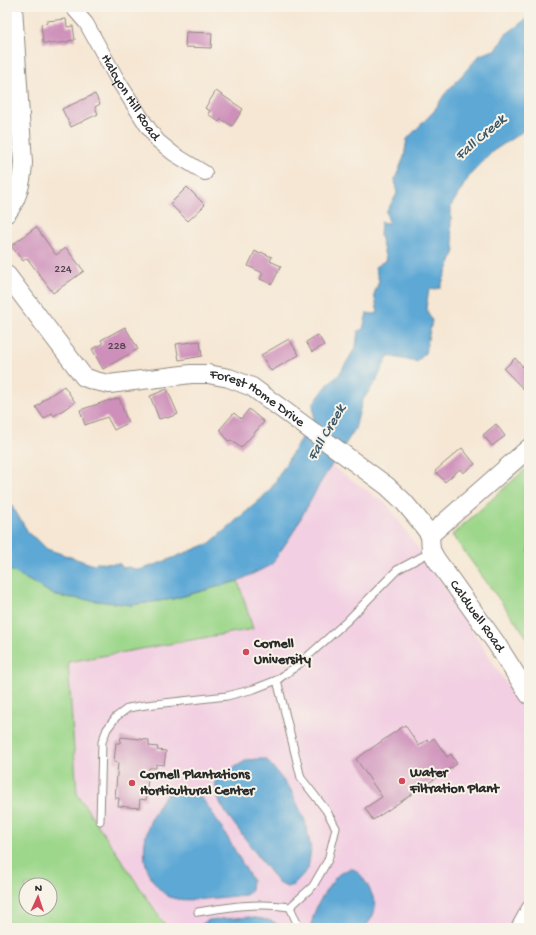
<svg xmlns="http://www.w3.org/2000/svg" width="536" height="935" viewBox="0 0 536 935" font-family="'Gochi Hand',sans-serif">
<style>
.built{fill:#f2cfe2;fill-rule:evenodd}
.green{fill:#9dd78b;stroke:#64815b;fill-rule:evenodd}
.water{fill:#5da8d5;stroke:#446a80}
.building{fill:#ce8fba}
.lines{fill:none;stroke-linecap:round;stroke-linejoin:round}
.service-casing{stroke:#908980;stroke-width:9}
.minor-casing{stroke:#908980;stroke-width:16}
.tertiary-casing{stroke:#908980;stroke-width:20}
.service{stroke:#fff;stroke-width:7}
.minor{stroke:#fff;stroke-width:14}
.tertiary{stroke:#fff;stroke-width:18}
.poi-dot{fill:#d1495b;stroke:#f7f3e8;stroke-width:1.5}
.labels{text-anchor:middle;dominant-baseline:central;stroke-width:4;stroke-linejoin:round;paint-order:stroke}
.number-label{font-size:12px;fill:#54444f}
.street-label{font-size:14px;fill:#2b2b2b;stroke:#f7f3e8}
.poi-label{font-size:14px;font-weight:bold;fill:#2b2b2b;stroke:#f7f3e8;text-anchor:start}
.water-label{font-size:15px;font-style:italic;fill:#3c5766;stroke:#f7f3e8}
</style>
<rect width="100%" height="100%" fill="#f7f3e8"/>
<filter id="ink" filterUnits="userSpaceOnUse"><feTurbulence type="fractalNoise" baseFrequency=".025" numOctaves="2"/><feDisplacementMap in="SourceGraphic" scale="8" xChannelSelector="R" yChannelSelector="G"/><feConvolveMatrix kernelMatrix="1 2 1 2 8 2 1 2 1" color-interpolation-filters="sRGB"/></filter>
<filter id="wash" filterUnits="userSpaceOnUse"><feTurbulence type="fractalNoise" baseFrequency=".012" numOctaves="4" result="noise"/><feDisplacementMap in="SourceGraphic" scale="16" xChannelSelector="R" yChannelSelector="G"/><feGaussianBlur stdDeviation="0.9" result="paint"/><feColorMatrix in="noise" values="0 0 0 0 0 0 0 0 0 0 0 0 0 0 0 0 0 1.4 0 .05"/><feComposite in="paint" operator="in"/></filter>
<g filter="url(#wash)">
<rect width="100%" height="100%" fill="#f6e7d4"/>
<!-- built -->
<path class="built" d="M315 455 387 504 436 574 529 719V928H7V536L142 585 227 553ZM26 885H50V909H26Z"/>
<!-- green -->
<g class="green">
<polygon points="529,466 529,640 452,535"/>
<path d="M7 568 56 596 131 605 173 599 238 581 253 629 68 662 77 794 167 928H7ZM26 885H50V909H26Z"/>
</g>
<!-- water -->
<g class="water">
<polygon points="529,17 529,124 522,132 493,151 470,175 451,206 451,229 455,251 440,288 429,290 426,308 432,321 425,353 417,362 388,356 376,381 362,401 355,429 322,480 292,534 271,565 238,581 173,599 131,605 56,596 7,568 7,498 30,535 38,540 47,549 94,565 97,563 120,564 123,568 128,567 139,570 155,565 210,543 261,499 272,487 314,416 313,404 330,382 338,376 356,347 358,331 363,329 367,313 374,314 378,313 374,294 379,281 375,267 386,260 380,235 381,222 387,223 389,222 386,212 397,194 395,179 404,157 407,139 434,111 444,95 480,55 497,49 505,35"/>
<polygon points="257,759 266,759 291,790 305,821 311,849 308,869 293,885 287,887 278,883 226,813 218,799 215,782 217,778 247,760"/>
<path d="M174 792H186L202 798 219 823 252 880 251 890 246 895C229 896 187 903 173 898 167 897 160 890 156 885 138 863 143 831 157 808 159 805 161 800 164 797 166 795 171 793 174 792Z"/>
<path d="M349 869C351 869 354 869 355 870 364 875 376 899 375 908 374 916 369 922 365 928H312C310 912 328 886 338 875 341 872 346 871 349 869Z"/>
<path d="M249 917C261 919 274 919 282 928H201L202 924 209 920Z"/>
</g>
<g id="blocks">
<!-- building -->
<g class="building">
<polygon points="66,19 67,27 73,26 75,40 68,41 68,42 49,44 49,43 43,43 41,24 47,23 47,21"/>
<polygon points="186,32 212,33 211,48 185,47"/>
<polygon points="216,91 243,109 232,126 221,119 219,122 208,114 210,111 205,108"/>
<polygon points="95,94 100,104 95,107 98,114 71,127 62,109"/>
<polygon points="187,187 205,205 188,221 170,204"/>
<polygon points="36,227 56,255 66,248 84,271 53,293 27,258 23,261 11,246"/>
<polygon points="255,251 260,254 261,252 272,257 270,261 281,266 272,284 260,279 263,273 248,266"/>
<polygon points="125,327 138,349 103,369 92,349 103,344 101,340"/>
<polygon points="318,335 324,345 312,352 306,342"/>
<polygon points="289,339 299,355 271,371 261,355"/>
<polygon points="200,341 202,356 179,360 176,344"/>
<polygon points="515,358 523,367 529,361 529,395 504,369"/>
<polygon points="64,386 75,402 54,416 52,413 44,419 36,407 43,402 42,401"/>
<polygon points="167,389 178,414 167,418 166,417 159,419 150,396"/>
<polygon points="119,398 128,423 114,430 107,417 85,425 80,410 110,400 110,401"/>
<polygon points="249,409 264,422 241,448 231,440 228,441 220,429 234,413 241,419"/>
<polygon points="496,424 505,436 492,446 483,435"/>
<polygon points="462,448 475,464 463,473 460,469 445,482 435,471"/>
<polygon points="405,725 419,746 427,740 429,742 434,738 447,757 451,754 457,764 373,820 365,808 382,797 356,759"/>
<polygon points="121,737 149,740 149,746 158,747 157,750 166,751 164,765 156,764 156,768 149,768 146,800 140,799 139,808 118,806 119,798 115,798 118,763 114,762 116,743 120,743"/>
</g>
</g>
</g>
<g filter="url(#ink)">
<use href="#blocks" fill-opacity="0" stroke="#908980" stroke-width="1"/>
<g class="lines">
<!-- service casing -->
<g class="service-casing">
<g id="service">
<polyline points="100,821 102,742 107,729 116,717 128,708 146,705 227,696 254,689 277,680 298,665 347,621 397,570 425,555 431,550"/>
<polyline points="290,907 299,928"/>
<path d="M198 912C228 907 258 902 290 907L313 886 328 860 336 828 326 810 301 778 277 680"/>
</g>
</g>
<!-- minor casing -->
<g class="minor-casing">
<g id="minor">
<path id="s1" d="M72 7 86 23 117 79 147 126 158 141 174 154 205 173"/>
<polyline points="518,928 529,908"/>
</g>
</g>
<!-- tertiary casing -->
<g class="tertiary-casing">
<g id="tertiary">
<path d="M7 213C18 199 22 180 23 163L13 7"/>
<path id="s2" d="M7 275 84 377 95 381 109 384 191 374H208L229 378 252 387 387 486 403 501 419 520 430 535 431 550 436 559 496 643 529 695"/>
<polyline points="430,535 529,448"/>
</g>
</g>
<!-- service -->
<use href="#service" class="service"/>
<!-- minor -->
<use href="#minor" class="minor"/>
<!-- tertiary -->
<use href="#tertiary" class="tertiary"/>
</g>
</g>
<!-- markers -->
<g class="poi-dot">
<circle cx="246" cy="652" r="4"/>
<circle cx="402" cy="781" r="4"/>
<circle cx="132" cy="783" r="4"/>
</g>
<g class="labels">
<!-- number labels -->
<g class="number-label">
<text x="63" y="270">224</text>
<text x="117" y="347">228</text>
</g>
<!-- street labels -->
<g class="street-label">
<text stroke="none"><textPath href="#s1" startOffset="108">Halcyon Hill Road</textPath></text>
<text stroke="none"><textPath href="#s2" startOffset="309">Forest Home Drive</textPath></text>
<text stroke="none"><textPath href="#s2" startOffset="628">Caldwell Road</textPath></text>
</g>
<!-- poi labels -->
<g class="poi-label">
<text x="254" y="644">Cornell<tspan x="254" dy="16">University</tspan></text>
<text x="410" y="773">Water<tspan x="410" dy="16">Filtration Plant</tspan></text>
<text x="140" y="775">Cornell Plantations<tspan x="140" dy="16">Horticultural Center</tspan></text>
</g>
<!-- water labels -->
<g class="water-label">
<text transform="translate(481 138) rotate(-41)">Fall Creek</text>
<text transform="translate(327 433) rotate(-60)">Fall Creek</text>
</g>
</g>
<!-- margin -->
<rect width="536" height="935" fill="none" stroke="#f7f3e8" stroke-width="24"/>
<!-- north arrow -->
<g transform="translate(38 897) rotate(3)"><circle r="19" fill="#f7f3e8" stroke="#a5a39c"/>
<path d="M0-3L7 15L0 10L-7 15Z" fill="#d1495b"/>
<text y="-6" font-size="11" font-weight="bold" text-anchor="middle" fill="#2b2b2b">N</text>
</g>
</svg>
